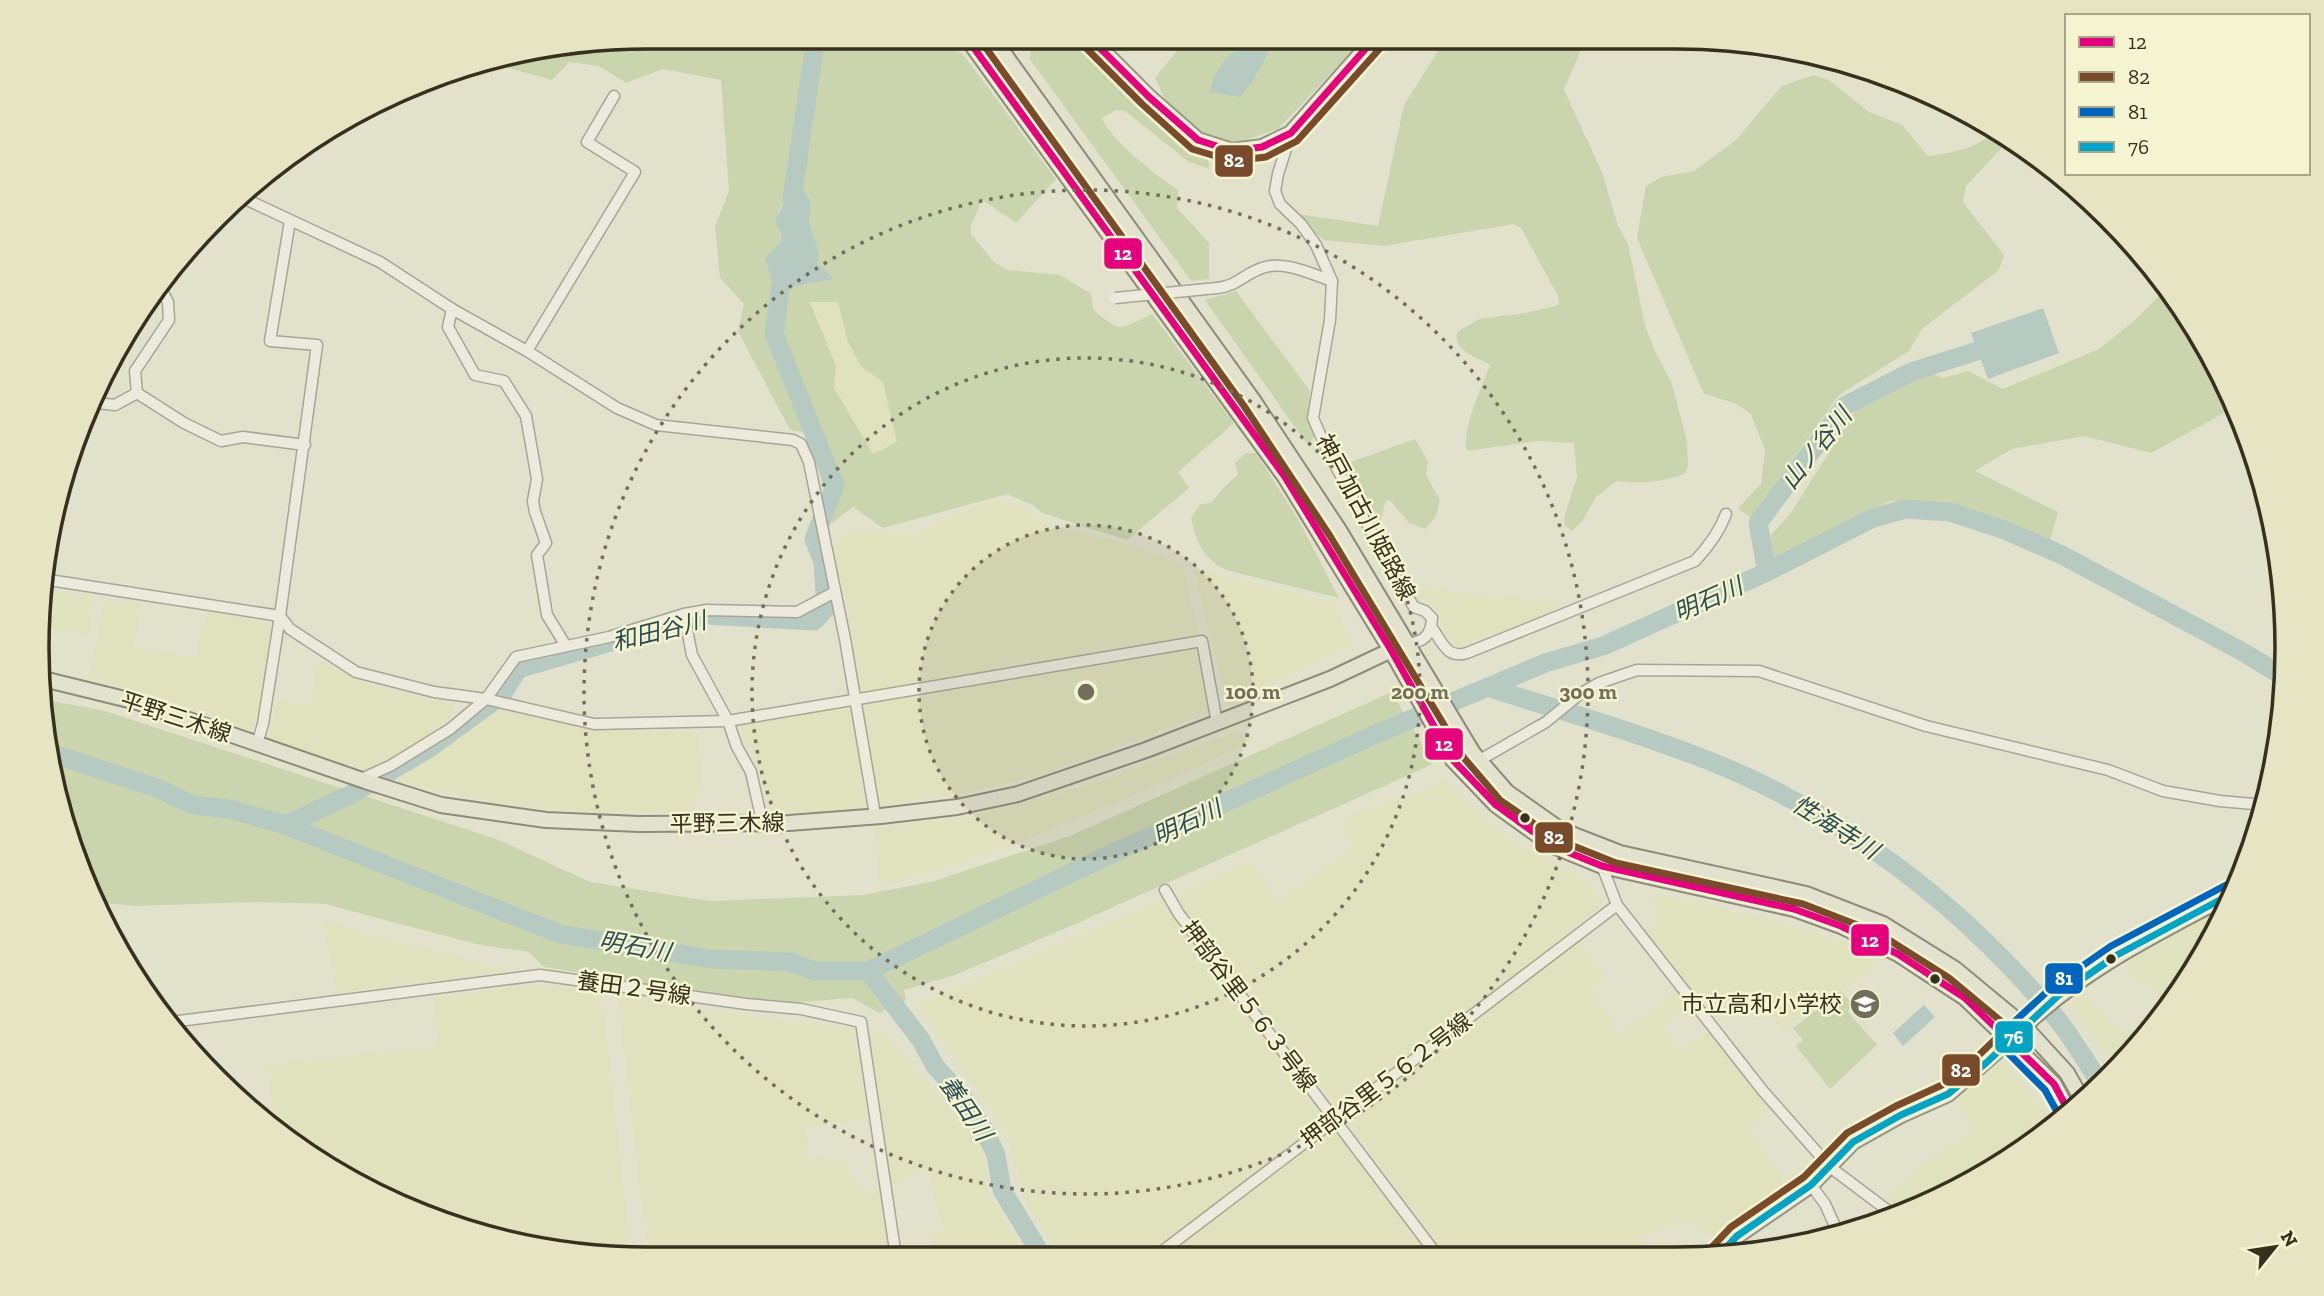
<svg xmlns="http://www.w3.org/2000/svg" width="2324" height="1296" viewBox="0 0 2324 1296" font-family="'Zilla Slab','Noto Sans JP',serif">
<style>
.farmland{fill:#dfe2bc}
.green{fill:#cad5ae;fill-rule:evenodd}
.water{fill:#b7cac2}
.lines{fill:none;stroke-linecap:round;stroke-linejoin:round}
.river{stroke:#b7cac2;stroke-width:19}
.street-casing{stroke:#a7a695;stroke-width:13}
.secondary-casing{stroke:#979585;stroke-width:18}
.primary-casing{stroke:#8d8b7c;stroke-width:18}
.street{stroke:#ebeadd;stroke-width:10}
.secondary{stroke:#ebeadd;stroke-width:14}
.primary{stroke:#e2e2cf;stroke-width:14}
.street-bridge-casing{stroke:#a7a695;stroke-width:13;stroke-linecap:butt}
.street-bridge{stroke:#ebeadd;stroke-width:10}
.bus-1-casing{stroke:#f4f4d1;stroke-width:12}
.bus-2-casing{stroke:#f4f4d1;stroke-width:12}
.bus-3-casing{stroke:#f4f4d1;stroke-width:12}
.bus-4-casing{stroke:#f4f4d1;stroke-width:12}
.bus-1{stroke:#e5007d;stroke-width:7}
.bus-2{stroke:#7a4b2a;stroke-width:7}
.bus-3{stroke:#0065bd;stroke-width:7}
.bus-4{stroke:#03a3c5;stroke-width:7}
.ring{fill:none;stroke:#726e5a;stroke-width:3.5;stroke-dasharray:3.5 7}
.bus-dot{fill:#36301d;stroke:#f4f4d1;stroke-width:2.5}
.labels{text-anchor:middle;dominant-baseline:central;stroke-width:5;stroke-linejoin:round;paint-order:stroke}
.street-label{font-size:23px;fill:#36301d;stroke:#f4f4d1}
.poi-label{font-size:23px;fill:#36301d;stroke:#f4f4d1;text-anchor:end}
.water-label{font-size:24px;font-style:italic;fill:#2d4d55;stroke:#f4f4d1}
.rim{fill:none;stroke:#36301d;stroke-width:3.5}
.centre{fill:#726e5a;stroke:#f4f4d1;stroke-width:3.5}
.ring-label{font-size:21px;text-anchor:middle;font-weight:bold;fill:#726e5a;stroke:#f4f4d1;stroke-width:5;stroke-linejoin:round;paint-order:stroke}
.line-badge{stroke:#f4f4d1;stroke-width:2.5}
.badge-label{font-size:19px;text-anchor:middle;font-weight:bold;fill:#fff}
</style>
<rect width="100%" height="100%" fill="#e2e2cc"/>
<!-- farmland -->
<g class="farmland">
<polygon points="838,301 848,342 861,366 883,382 897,442 873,454 834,388 836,366 810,302"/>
<polygon points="994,500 1028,509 1043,524 1125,543 1182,564 1199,635 859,695 846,596 837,579 830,550 845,531 915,533"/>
<polygon points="1194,569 1333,603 1353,645 1300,669 1227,707"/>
<polygon points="1425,588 1485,596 1559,601 1548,615 1456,647 1443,627 1436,609 1429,601 1418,596"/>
<polygon points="48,590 93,598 89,635 44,628"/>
<polygon points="104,602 141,603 134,649 196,658 200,637 209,612 253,620 270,627 261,699 253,732 164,699 89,677"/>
<polygon points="1198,648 1211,712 1041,775 971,792 877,805 862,712 868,704"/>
<polygon points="317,658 363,683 456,706 449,719 424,738 383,764 367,770 269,739 276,702 311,704"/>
<polygon points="844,708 851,710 866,811 771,813 759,769 742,735 741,723"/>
<polygon points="491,709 513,712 596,730 648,733 697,732 702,769 700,795 687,811 595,812 510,806 387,778 423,761"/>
<polygon points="1234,733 1252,736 1253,741 1167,781 1021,842 934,871 879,885 874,828 971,816 1008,807 1094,783"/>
<polygon points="1447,781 1475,811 1523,848 1582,877 1604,903 1570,931 1606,978 1591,991 1620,1036 1677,991 1689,1005 1663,1026 1679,1051 1707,1032 1771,1109 1749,1127 1789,1190 1749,1215 1713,1245 1698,1222 1693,1225 1688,1220 1639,1238 1651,1254 1448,1255 1184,908 1176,894 1250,861 1278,901 1352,847 1337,821"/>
<polygon points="1662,895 1803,929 1848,945 1879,966 1781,1030 1756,997 1695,996 1644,931 1662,917 1652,903"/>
<polygon points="1163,899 1174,918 1429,1255 1061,1256 1027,1205 1003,1127 918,1005"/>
<polygon points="2227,905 2205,954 2116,1071 2070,1004 2082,993 2118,1030 2139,1033 2160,991 2125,972 2127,963"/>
<polygon points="322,921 507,971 337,993"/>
<polygon points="539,985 602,991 631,1258 608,1258 452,1227 342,1177 274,1121 267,1065 438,1046 433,998"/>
<polygon points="617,993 788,1023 854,1027 868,1119 806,1126 808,1156 846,1162 863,1193 881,1189 892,1257 648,1258"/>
<polygon points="869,1027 884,1032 985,1149 986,1187 1022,1251 1021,1257 937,1257 931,1233 944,1230 927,1170 892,1184"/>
<polygon points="2004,1062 2055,1124 2015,1156 1901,1213 1884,1200 1917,1169 1975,1128 1954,1100"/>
</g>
<!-- green -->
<g class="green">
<path d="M648 37H928L962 53 1056 179 1016 223 982 200 971 225V234L994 262 1008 270 1060 275 1091 294 1093 309C1122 335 1118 329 1152 314L1234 423 1178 472 1189 488 1127 540 1042 513 1035 506 1007 494 883 528 853 507 832 523 810 433 790 430 738 331 744 304 720 278 715 226 729 191 721 80 663 69 626 83 599 66 569 62 552 80 491 63ZM798 175 800 183 811 202 809 223 819 252 818 264 833 279 781 242 779 209 785 202 789 181ZM810 302H838L848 342 861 366 883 382 897 442 873 454 834 388 836 366Z"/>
<polygon points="1188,37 1206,37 1215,44 1221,37 1365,38 1278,129 1236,143 1206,134 1167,104 1155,78"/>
<path d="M1446 38H1579L1581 50 1564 90 1602 172 1618 226 1628 244 1645 325 1655 351 1672 384 1687 441 1688 466 1685 474C1661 482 1642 484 1617 481L1596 497 1583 520 1572 531 1565 526 1564 518 1577 477 1574 443 1537 441 1467 451C1461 429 1482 387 1490 365 1474 356 1454 352 1457 332L1479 319 1526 313 1559 305 1558 296 1521 228 1514 224 1383 246 1324 240 1291 213 1378 226 1404 105Z"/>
<path d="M1077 41 1198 149 1208 152 1209 169 1189 162 1125 111 1116 110 1102 118C1110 140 1157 176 1178 190L1177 208 1209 243V279L1191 281 1030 59 1032 42Z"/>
<path d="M1813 75 1829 80 1869 112 1902 125 1928 156C1950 153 1982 149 1994 128L2010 139 1966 186 1963 202 2004 255 1999 270 1922 329 1909 351 1839 395 1751 518 1738 508 1761 484 1765 450 1751 414 1737 404 1704 394 1637 238 1646 186 1661 177 1694 171 1736 140 1782 86Z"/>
<polygon points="2168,287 2224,378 2235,407 2151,453 2084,436 2012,449 1975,471 2058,512 2049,544 1943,503 1890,501 1772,560 1771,535 1791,513 1858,406 1929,373 1943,378 1968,371 2003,389 2099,349 2135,320"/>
<polygon points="1236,291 1310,391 1307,417 1316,436 1307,444 1205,300"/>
<polygon points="1415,439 1428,461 1426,475 1440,500 1436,516 1425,529 1409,523 1391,501 1386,500 1379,527 1342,465"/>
<path d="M1246 453H1256L1298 519 1339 598 1226 570C1202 557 1197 544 1191 518L1200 504 1211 503 1227 484 1238 475 1235 463Z"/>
<polygon points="1392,692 1433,764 1064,929 955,975 904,990 906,1000 879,1013 852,998 775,1004 544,967 529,952 476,944 325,904 258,902 135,906 96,902 83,882 41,699 105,711 499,840 590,882 709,901 863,895 935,881 1070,836"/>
<polygon points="1841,991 1852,1004 1848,1012 1877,1045 1830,1089 1796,1046 1803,1040 1793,1028"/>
</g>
<!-- water -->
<g class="water">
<path d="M1266 40 1269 51 1253 81 1240 97 1209 92C1219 59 1232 47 1266 40Z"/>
<path d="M794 173 798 175 800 183 811 202 809 223 819 252 818 264 834 279 775 290 765 258 781 242V233L775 222C777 214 782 208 785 201 789 192 788 182 794 173Z"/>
<polygon points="2043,308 2059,353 1988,379 1971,333"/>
<polygon points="1924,1005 1935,1017 1903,1046 1893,1033"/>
</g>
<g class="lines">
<!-- river -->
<g class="river">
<polyline points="792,199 816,37"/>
<polyline points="1767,572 1758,523 1845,406 1911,372 2002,343"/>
<path d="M1490 688C1562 711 1636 732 1707 760 1844 814 1963 906 2057 1019 2074 1040 2087 1064 2102 1085"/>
<polyline points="53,754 157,788 193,805 229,809 285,825 560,934 711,959 791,962 814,971 868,971 1096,861 1374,735 1545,663 1603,646 1767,572 1873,518 1905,509 1950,512 2002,529 2062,555 2243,652 2284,677"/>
<polyline points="285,825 348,796 428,749 502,695 518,669 704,615 814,621 826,608 823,562 814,539 835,486 774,334 784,264"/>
<polyline points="868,971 921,1040 935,1066 961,1095 984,1129 996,1155 1002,1190 1042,1256"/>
</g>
<!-- street casing -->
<g class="street-casing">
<g id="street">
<path d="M1291 133 1278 174 1275 191 1280 204 1301 224 1316 245 1332 281 1330 320 1313 418 1327 450 1399 583 1414 607 1425 611 1432 618C1431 636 1424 642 1406 644"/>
<polyline points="243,198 380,262 452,309 527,351 617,408 656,425 793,440 801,444 809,462 845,639 875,815"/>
<path d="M1217 288C1237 286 1244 274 1262 268 1284 260 1311 274 1332 281"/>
<polyline points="452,309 448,327 475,375 504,381 526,416 537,479 533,501 535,512 546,543 537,555 547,615 566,646"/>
<polyline points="527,351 635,172 587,142 614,96"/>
<polyline points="137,393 184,423 221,441 243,437 305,445"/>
<polyline points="137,393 135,371 169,320 168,302 160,287"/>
<polyline points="97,403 115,405 137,393"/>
<polyline points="49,580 280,616 290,629 356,672 434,692 486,699 594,724 728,721 1202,641 1217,723"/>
<polyline points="684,614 692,655 728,721 737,747 751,772 762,821"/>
<path d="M1432 628C1443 643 1447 659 1467 653L1695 561C1708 547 1719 533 1726 514"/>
<polyline points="257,744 263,724 280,616 317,345 270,341 290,221"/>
<polyline points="1478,761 1546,722 1580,694 1599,683 1637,670 1759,671 1926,726 2108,770 2163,791 2220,801 2264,805"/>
<polyline points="361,779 390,766 450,729 486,699 516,657 609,637 684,614 707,610 797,612 835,592"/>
<polyline points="1602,866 1617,905 1763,1091 1830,1167 1895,1216"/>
<polyline points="1165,890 1179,914 1437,1255"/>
<polyline points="171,1022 540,975 746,1004 801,1009 861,1022 896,1257"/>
<polyline points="1811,1185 1825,1204 1839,1235"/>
<polyline points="1156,1256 1617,905"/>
</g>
</g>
<!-- secondary casing -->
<g class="secondary-casing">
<g id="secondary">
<polyline points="1089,37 1149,97 1198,140 1232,151 1262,147 1291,133 1375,38"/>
<polyline points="977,52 1003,37"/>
<polyline points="1720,1254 1737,1236 1811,1185 1853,1142 1901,1115 1948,1094 2010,1040"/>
</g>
</g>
<!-- primary casing -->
<g class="primary-casing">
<g id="primary">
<polyline points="966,37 1285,477 1391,650 1453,760 1496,805 1553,846 1602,866 1794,909 1841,926 1898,954 1965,998 2054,1084 2069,1112"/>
<polyline points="992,37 1253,400 1339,530 1473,753 1507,792 1561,830 1620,853 1806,894 1883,924 1955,969 2024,1026 2067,1073 2083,1101"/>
<polyline points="39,678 137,702 365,781 441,805 546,820 639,824 789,823 881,816 957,807 1018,794 1146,750 1330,679 1398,647"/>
<path d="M2018 1032C2082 969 2155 935 2233 893"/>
</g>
</g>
<!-- street -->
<use href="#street" class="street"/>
<!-- secondary -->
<use href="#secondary" class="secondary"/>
<!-- primary -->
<use href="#primary" class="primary"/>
<!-- street-bridge casing -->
<g class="street-bridge-casing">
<polyline id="street-bridge" points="1115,298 1217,288"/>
</g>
<!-- street-bridge -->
<use href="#street-bridge" class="street-bridge"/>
<!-- bus-1 casing -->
<g class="bus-1-casing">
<g id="bus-1">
<polyline points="966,37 1285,477 1391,650 1453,760 1496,805 1553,846 1602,866 1794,909 1841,926 1898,954 1965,998 2054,1084 2069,1112"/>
<polyline points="1089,37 1149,97 1198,140 1232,151 1262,147 1291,133 1375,38"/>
</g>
</g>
<!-- bus-2 casing -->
<g class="bus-2-casing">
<g id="bus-2">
<polyline points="1082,44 1142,104 1192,149 1232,161 1266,157 1297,141 1383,45"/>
<polyline points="986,48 1244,406 1330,536 1464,758 1500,800 1556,839 1616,863 1803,904 1878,933 1949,978 2008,1027 1979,1055 1942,1085 1896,1106 1847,1133 1804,1177 1731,1227 1712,1247"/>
</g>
</g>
<!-- bus-3 casing -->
<g class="bus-3-casing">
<polyline id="bus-3" points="2060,1117 2045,1090 2001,1046 2000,1040 2001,1034 2052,987 2111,946 2228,884"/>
</g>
<!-- bus-4 casing -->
<g class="bus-4-casing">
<polyline id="bus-4" points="1720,1254 1737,1236 1811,1185 1853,1142 1901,1115 1948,1094 1986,1063 2059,995 2117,955 2233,893"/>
</g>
<!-- bus-1 -->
<use href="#bus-1" class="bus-1"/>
<!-- bus-2 -->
<use href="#bus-2" class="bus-2"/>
<!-- bus-3 -->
<use href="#bus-3" class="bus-3"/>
<!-- bus-4 -->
<use href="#bus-4" class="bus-4"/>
</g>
<!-- distance rings -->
<circle cx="1086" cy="692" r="167" fill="#726e5a" fill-opacity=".12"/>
<g class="ring">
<circle cx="1086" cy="692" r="167"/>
<circle cx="1086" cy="692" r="334"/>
<circle cx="1086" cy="692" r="502"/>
</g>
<!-- icons -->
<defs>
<g id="school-disc" transform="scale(1.575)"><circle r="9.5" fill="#726e5a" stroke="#f4f4d1"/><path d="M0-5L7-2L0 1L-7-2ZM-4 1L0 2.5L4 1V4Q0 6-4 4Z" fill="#fff"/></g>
</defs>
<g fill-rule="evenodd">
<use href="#school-disc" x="1865" y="1004"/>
</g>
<!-- markers -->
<g class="bus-dot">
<circle cx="1525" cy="818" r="6"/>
<circle cx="2111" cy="959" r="6"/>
<circle cx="1935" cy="979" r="6"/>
</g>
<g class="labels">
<!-- street labels -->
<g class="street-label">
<text transform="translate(1366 517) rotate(62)">神戸加古川姫路線</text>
<text transform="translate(176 717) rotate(18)">平野三木線</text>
<text transform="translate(727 823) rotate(-1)">平野三木線</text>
<text transform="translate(634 988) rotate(8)">養田２号線</text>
<text transform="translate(1249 1006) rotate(53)">押部谷里５６３号線</text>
<text transform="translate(1386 1080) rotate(-37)">押部谷里５６２号線</text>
</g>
<!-- poi labels -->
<g class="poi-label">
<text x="1842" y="1004">市立高和小学校</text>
</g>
<!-- water labels -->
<g class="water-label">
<text transform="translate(1816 448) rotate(-51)">山ノ谷川</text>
<text transform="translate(1708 599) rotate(-24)">明石川</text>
<text transform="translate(659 631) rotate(-14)">和田谷川</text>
<text transform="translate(1187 822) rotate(-25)">明石川</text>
<text transform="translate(1836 827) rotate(32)">性海寺川</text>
<text transform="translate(635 946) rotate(10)">明石川</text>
<text transform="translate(966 1108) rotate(56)">養田川</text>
</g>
</g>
<!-- crop -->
<path d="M0 0H2324V1296H0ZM648 49H1676A599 599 0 0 1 2275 648V648A599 599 0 0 1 1676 1247H648A599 599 0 0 1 49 648V648A599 599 0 0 1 648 49Z" fill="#e5e4c3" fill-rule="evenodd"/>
<path class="rim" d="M648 49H1676A599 599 0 0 1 2275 648V648A599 599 0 0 1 1676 1247H648A599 599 0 0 1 49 648V648A599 599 0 0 1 648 49Z"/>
<circle cx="1086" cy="692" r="10" class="centre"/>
<g class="ring-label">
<text x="1253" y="699">100 m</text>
<text x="1420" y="699">200 m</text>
<text x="1588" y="699">300 m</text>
</g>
<g class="line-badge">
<rect x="1214" y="144" width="40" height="34" rx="7" fill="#7a4b2a"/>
<rect x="1103" y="237" width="40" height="33" rx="7" fill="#e5007d"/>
<rect x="1424" y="727" width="40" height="34" rx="7" fill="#e5007d"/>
<rect x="1534" y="821" width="40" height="33" rx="7" fill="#7a4b2a"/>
<rect x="1850" y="923" width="40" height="34" rx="7" fill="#e5007d"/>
<rect x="2044" y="962" width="40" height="33" rx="7" fill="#0065bd"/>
<rect x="1994" y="1020" width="40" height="34" rx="7" fill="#03a3c5"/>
<rect x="1941" y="1053" width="40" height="34" rx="7" fill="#7a4b2a"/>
</g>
<g class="badge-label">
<text x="1234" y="167">82</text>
<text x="1123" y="260">12</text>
<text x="1444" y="751">12</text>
<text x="1554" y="844">82</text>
<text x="1870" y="947">12</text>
<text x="2064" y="985">81</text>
<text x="2014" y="1044">76</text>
<text x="1961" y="1077">82</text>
</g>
<!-- legend -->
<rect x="2065" y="14" width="245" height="161" fill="#f4f4d1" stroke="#a8a689" stroke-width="2"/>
<rect x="2079" y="37" width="35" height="10" fill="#e5007d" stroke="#a8a689" stroke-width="2"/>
<text x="2128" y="49" font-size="21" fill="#36301d">12</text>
<rect x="2079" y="72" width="35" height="10" fill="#7a4b2a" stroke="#a8a689" stroke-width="2"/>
<text x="2128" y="84" font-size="21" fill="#36301d">82</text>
<rect x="2079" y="107" width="35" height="10" fill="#0065bd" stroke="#a8a689" stroke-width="2"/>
<text x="2128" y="119" font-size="21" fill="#36301d">81</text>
<rect x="2079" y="142" width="35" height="10" fill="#03a3c5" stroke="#a8a689" stroke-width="2"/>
<text x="2128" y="154" font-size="21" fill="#36301d">76</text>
<!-- north arrow -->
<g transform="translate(2275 1247) rotate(60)" stroke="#f4f4d1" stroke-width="5" paint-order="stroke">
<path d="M0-5L12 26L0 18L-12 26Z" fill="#36301d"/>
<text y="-10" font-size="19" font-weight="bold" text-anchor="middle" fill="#36301d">N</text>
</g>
</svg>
